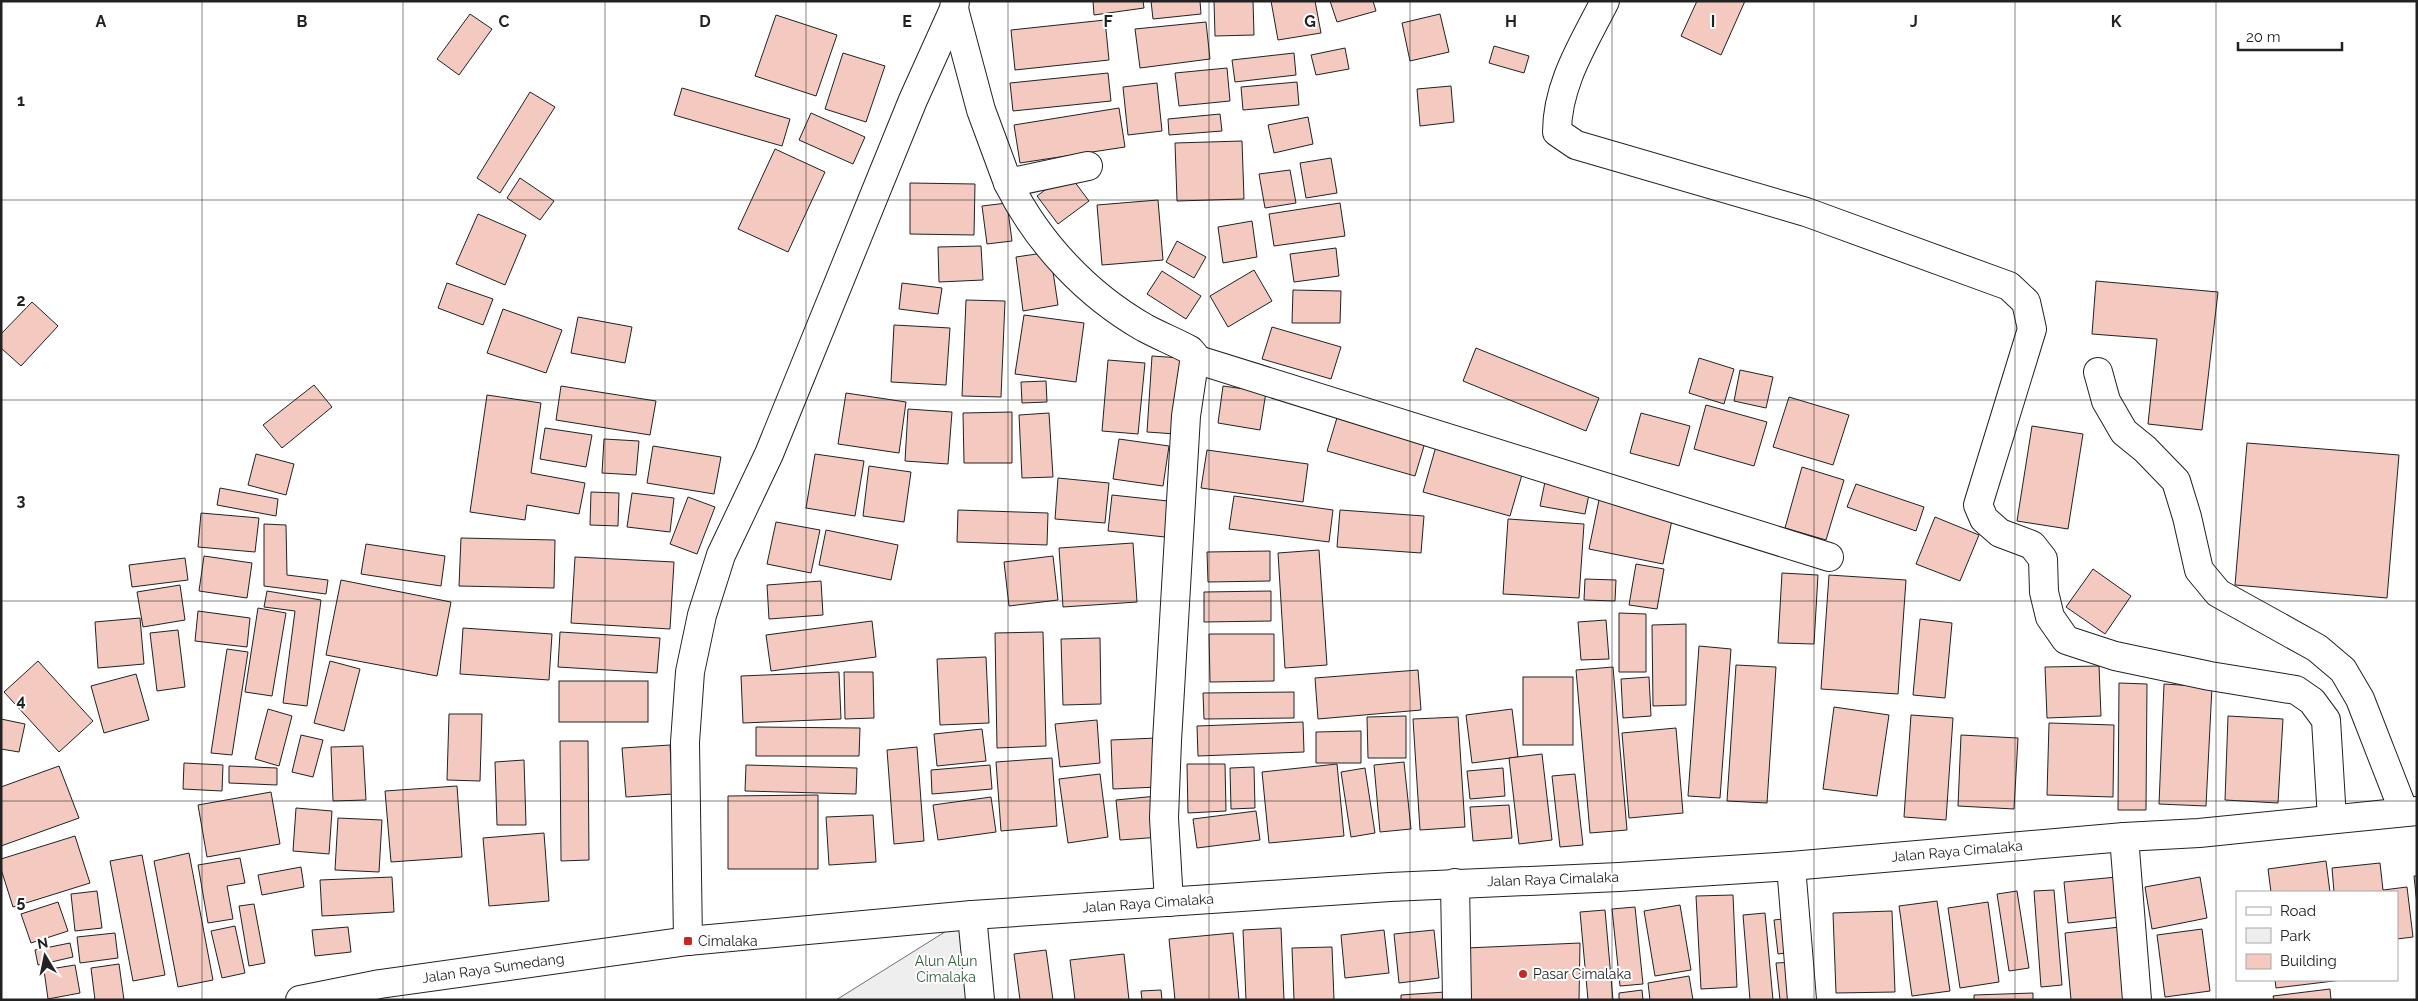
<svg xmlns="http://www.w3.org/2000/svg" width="2418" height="1001" viewBox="0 0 2418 1001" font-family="Raleway,sans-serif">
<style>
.green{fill:#eee;stroke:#6f6f6f}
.building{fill:#f3c9c0;stroke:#222}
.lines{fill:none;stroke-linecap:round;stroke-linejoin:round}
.minor-casing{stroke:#222;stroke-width:30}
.tertiary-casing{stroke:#222;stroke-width:30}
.trunk-casing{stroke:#222;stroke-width:30}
.minor{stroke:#fff;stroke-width:28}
.tertiary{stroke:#fff;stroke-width:28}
.trunk{stroke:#fff;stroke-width:28}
.grid{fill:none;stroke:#222;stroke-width:1;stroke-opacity:0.55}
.poi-dot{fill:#c62828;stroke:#fff;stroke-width:2}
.labels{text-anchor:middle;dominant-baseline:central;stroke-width:4;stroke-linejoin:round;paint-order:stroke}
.street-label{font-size:14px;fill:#222;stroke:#fff}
.poi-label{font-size:14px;fill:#222;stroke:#fff;text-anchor:start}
.park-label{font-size:14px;fill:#2f5e38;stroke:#fff}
.grid-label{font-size:16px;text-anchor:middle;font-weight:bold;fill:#222;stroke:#fff;stroke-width:4;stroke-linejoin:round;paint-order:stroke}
</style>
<rect width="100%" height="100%" fill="#fff"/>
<!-- green -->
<polygon class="green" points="972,915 980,1000 836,1000"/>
<!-- building -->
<g class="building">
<polygon points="1093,1 1143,1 1144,8 1094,15"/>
<polygon points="1151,1 1200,1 1201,14 1153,19"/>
<polygon points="1214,1 1253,1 1254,35 1215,36"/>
<polygon points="1271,1 1315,1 1321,33 1278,40"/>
<polygon points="1330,1 1373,1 1376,11 1337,22"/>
<polygon points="1697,1 1745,1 1721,55 1681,36"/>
<polygon points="470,14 492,29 459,75 437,59"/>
<polygon points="1440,14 1449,52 1410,61 1402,23"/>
<polygon points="776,15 837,35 816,96 755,76"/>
<polygon points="1105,20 1109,60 1015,70 1011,30"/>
<polygon points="1206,22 1210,59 1140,68 1135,29"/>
<polygon points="1494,46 1529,56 1524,73 1489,63"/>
<polygon points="1345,48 1349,69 1316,75 1311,55"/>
<polygon points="843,53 885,66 866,122 825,109"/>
<polygon points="1294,53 1296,75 1235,82 1232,60"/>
<polygon points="1227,68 1230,101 1179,106 1175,73"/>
<polygon points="1108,73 1111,101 1013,111 1010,83"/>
<polygon points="1297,82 1299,105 1243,110 1241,87"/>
<polygon points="1157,83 1162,131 1128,135 1123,87"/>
<polygon points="1451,86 1454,122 1420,126 1417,89"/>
<polygon points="682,88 790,119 782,146 674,115"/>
<polygon points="530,92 555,107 500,193 477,178"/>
<polygon points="1119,108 1125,147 1020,163 1014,125"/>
<polygon points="811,113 865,137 853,164 799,140"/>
<polygon points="1220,114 1222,131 1169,135 1168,119"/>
<polygon points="1308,117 1313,144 1274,153 1268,125"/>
<polygon points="1242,141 1244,199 1177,201 1175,143"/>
<polygon points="775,149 825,172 788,252 738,229"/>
<polygon points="1331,158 1337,193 1306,198 1300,163"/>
<polygon points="1290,170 1296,203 1265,208 1259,174"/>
<polygon points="1068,173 1089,201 1058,224 1037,196"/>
<polygon points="520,178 554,201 540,220 507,198"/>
<polygon points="910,183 975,184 974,235 910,234"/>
<polygon points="1158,200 1163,260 1102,265 1097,205"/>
<polygon points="1007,203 1012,241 987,244 982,206"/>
<polygon points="1340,203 1345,236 1274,246 1269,214"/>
<polygon points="478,214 526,235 505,285 456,264"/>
<polygon points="1252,221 1257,257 1223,263 1218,227"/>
<polygon points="1177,241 1206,257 1194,278 1166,262"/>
<polygon points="981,246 983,280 939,282 938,247"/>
<polygon points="1336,248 1339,276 1294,282 1290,254"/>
<polygon points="1050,252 1058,305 1023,311 1016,257"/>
<polygon points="1254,270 1272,301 1228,327 1210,296"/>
<polygon points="1162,271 1201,296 1186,319 1147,294"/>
<polygon points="2096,281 2218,292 2202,430 2148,424 2157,339 2092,334"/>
<polygon points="447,283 493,299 483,325 438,308"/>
<polygon points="902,283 942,288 938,314 899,309"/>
<polygon points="1293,290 1341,291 1340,323 1292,323"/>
<polygon points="966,300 1005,301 1001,397 962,396"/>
<polygon points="32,302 58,326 21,366 1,348 1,334"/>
<polygon points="503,309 562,330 546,373 487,353"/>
<polygon points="1024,315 1084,323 1076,382 1015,374"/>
<polygon points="578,317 632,327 625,363 571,353"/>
<polygon points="894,325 950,328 946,385 891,382"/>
<polygon points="1272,327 1341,347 1331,379 1262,359"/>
<polygon points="1476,348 1599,398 1586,431 1463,381"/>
<polygon points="1152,356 1181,358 1176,434 1147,432"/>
<polygon points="1699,358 1734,369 1724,404 1689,393"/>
<polygon points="1108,360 1145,363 1138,434 1102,431"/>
<polygon points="1740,370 1773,377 1766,408 1734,401"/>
<polygon points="1046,381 1047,402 1022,403 1021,382"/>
<polygon points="314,385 332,407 282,448 263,425"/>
<polygon points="561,386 656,401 650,435 556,420"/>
<polygon points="1223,386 1266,392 1260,430 1218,423"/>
<polygon points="846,393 906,402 899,453 838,444"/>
<polygon points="487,395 541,403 531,473 585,483 579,514 527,505 525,520 470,512"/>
<polygon points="1789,397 1849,415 1833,465 1773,447"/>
<polygon points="1706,405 1767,422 1754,466 1694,449"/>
<polygon points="908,409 952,412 948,464 905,461"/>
<polygon points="1339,411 1427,436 1415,476 1327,451"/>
<polygon points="1012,412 1012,463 964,463 963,413"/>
<polygon points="1049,413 1053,477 1022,478 1019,415"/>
<polygon points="1641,413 1690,426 1679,466 1630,453"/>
<polygon points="2032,426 2083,434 2068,529 2017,521"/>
<polygon points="545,428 592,435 586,467 540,459"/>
<polygon points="604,439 639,441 636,475 602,473"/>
<polygon points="1119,439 1169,446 1163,486 1113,479"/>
<polygon points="1437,443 1524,468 1510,516 1423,492"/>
<polygon points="2247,443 2399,455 2387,598 2235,585"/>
<polygon points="653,446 721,457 714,494 647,483"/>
<polygon points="1207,450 1308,464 1303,502 1201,488"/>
<polygon points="256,454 294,464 286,495 248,485"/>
<polygon points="815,454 864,461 855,516 806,508"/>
<polygon points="869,466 911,472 904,522 863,516"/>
<polygon points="1802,467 1844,480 1826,540 1785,528"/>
<polygon points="1546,477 1591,485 1585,514 1540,506"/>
<polygon points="1058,478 1109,483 1105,523 1055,519"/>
<polygon points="1856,484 1924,507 1916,531 1847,507"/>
<polygon points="220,488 278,499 276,516 217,505"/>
<polygon points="591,492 619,493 618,526 590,525"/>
<polygon points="632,493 674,498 670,532 627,527"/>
<polygon points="1112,495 1168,501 1165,537 1108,531"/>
<polygon points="1234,496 1333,510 1329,542 1229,529"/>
<polygon points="688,497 715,507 697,554 670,544"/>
<polygon points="1599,500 1673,515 1663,564 1589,549"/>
<polygon points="958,510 1048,513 1047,545 957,542"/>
<polygon points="1340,510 1424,516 1421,553 1337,547"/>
<polygon points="201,513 259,518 255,552 198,547"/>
<polygon points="1935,517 1979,535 1960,581 1916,564"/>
<polygon points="1508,519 1584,524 1579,598 1503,594"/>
<polygon points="776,522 820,530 811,573 767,564"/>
<polygon points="264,524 286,525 287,575 328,580 326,594 264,586"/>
<polygon points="826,530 898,545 891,580 819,565"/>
<polygon points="461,538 555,540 554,588 459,586"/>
<polygon points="1133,543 1137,602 1063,607 1059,548"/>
<polygon points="366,544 445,556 441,586 361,574"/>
<polygon points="1319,550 1327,665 1285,668 1278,553"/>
<polygon points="1270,551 1270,581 1208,582 1207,552"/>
<polygon points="204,556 252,563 247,598 199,591"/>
<polygon points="1053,556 1058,600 1009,606 1004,562"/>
<polygon points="575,557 674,562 670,629 571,623"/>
<polygon points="185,558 188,580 132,587 129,565"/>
<polygon points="1636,564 1664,569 1657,609 1629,605"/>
<polygon points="2093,569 2131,596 2105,634 2066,607"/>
<polygon points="1782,573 1818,575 1814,644 1778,643"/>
<polygon points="1829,575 1906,580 1898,694 1821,689"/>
<polygon points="1585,579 1616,580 1615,601 1584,600"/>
<polygon points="341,580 451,602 437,676 326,655"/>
<polygon points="821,581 823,615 769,619 767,585"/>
<polygon points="180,585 185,620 143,627 137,592"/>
<polygon points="267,591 321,600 307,706 283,703 295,611 264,607"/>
<polygon points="1271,591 1271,621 1204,622 1204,592"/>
<polygon points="258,608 286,613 272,696 245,692"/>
<polygon points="198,611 250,618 247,647 195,641"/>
<polygon points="1619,613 1646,614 1646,672 1619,672"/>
<polygon points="140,618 144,664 98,668 95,622"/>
<polygon points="1920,619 1952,623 1945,698 1913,695"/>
<polygon points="1606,620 1609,659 1581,660 1578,622"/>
<polygon points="872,621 876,657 771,671 766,635"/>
<polygon points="1686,624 1686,705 1653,706 1652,625"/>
<polygon points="463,628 552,634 549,680 460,674"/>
<polygon points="178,630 185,687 157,691 150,633"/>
<polygon points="560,632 660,638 657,673 558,667"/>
<polygon points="1043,632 1046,746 997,748 995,633"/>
<polygon points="1209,634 1274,634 1274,681 1210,682"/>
<polygon points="1100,638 1101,704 1063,705 1061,639"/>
<polygon points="1699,646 1731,649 1720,798 1688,796"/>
<polygon points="227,649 248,652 232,755 211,753"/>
<polygon points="986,657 989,723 940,725 937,659"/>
<polygon points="38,661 93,721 59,752 4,692"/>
<polygon points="330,661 360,669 344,731 314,723"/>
<polygon points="1736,665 1776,667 1767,803 1727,801"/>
<polygon points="2099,666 2101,716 2047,718 2045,667"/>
<polygon points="1613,667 1627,830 1590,833 1576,670"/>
<polygon points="1418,670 1421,710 1318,719 1315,678"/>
<polygon points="839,672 841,719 743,723 741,676"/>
<polygon points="844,672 873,672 874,718 845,719"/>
<polygon points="136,674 149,720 104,733 91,686"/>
<rect x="1523" y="677" width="50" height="68"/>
<polygon points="1649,677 1651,716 1623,718 1621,679"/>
<rect x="559" y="681" width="89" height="41"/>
<polygon points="2119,683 2147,684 2146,810 2118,810"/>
<polygon points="2164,684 2212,687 2206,806 2159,804"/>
<polygon points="1294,692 1294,718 1204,719 1203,693"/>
<polygon points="1834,707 1889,715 1877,796 1823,789"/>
<polygon points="268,709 292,716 279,766 255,759"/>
<polygon points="1512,709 1518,757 1472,763 1466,715"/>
<polygon points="449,714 482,714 480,781 447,780"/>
<polygon points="1911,715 1953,718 1946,820 1904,817"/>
<polygon points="1406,716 1406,758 1368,758 1367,717"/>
<polygon points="2228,716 2283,719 2278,803 2225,800"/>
<polygon points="1458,717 1465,827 1420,830 1413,719"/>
<polygon points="1,719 25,724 19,752 1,749"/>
<polygon points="1097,720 1100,763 1060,767 1055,724"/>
<polygon points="1303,722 1304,752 1198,756 1197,726"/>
<polygon points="2049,723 2114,725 2113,797 2047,795"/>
<polygon points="756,727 860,728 859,756 756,756"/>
<polygon points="1676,728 1683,813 1629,818 1622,733"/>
<polygon points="982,729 986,761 937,766 934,734"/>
<polygon points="1361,731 1361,763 1316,763 1316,732"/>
<polygon points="301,735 323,740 313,777 292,772"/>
<polygon points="1961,735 2018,738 2014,809 1958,806"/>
<polygon points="1156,738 1158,787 1113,789 1111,740"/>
<polygon points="560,741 588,741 589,860 561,861"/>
<polygon points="670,745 673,794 626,797 622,748"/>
<polygon points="363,746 366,800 333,801 331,747"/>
<polygon points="917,747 924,841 894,844 887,750"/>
<polygon points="1542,754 1552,840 1519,844 1509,758"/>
<polygon points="1052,758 1057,826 1001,831 996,762"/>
<polygon points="524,760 526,825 497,825 495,762"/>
<polygon points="1404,762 1411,829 1380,832 1374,765"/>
<polygon points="184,763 223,765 222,791 183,789"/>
<polygon points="1187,764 1225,764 1226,811 1188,813"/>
<polygon points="1337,764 1344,836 1269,843 1262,772"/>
<polygon points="746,765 857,768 856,794 745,791"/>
<polygon points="990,765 992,789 932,794 931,770"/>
<polygon points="59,766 79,818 1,846 1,787"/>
<polygon points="229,766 277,768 277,785 229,783"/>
<polygon points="1254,767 1255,808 1231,809 1230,768"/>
<polygon points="1365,768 1375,833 1351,837 1341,772"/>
<polygon points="1503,768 1505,796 1470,799 1467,771"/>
<polygon points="1100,774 1108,837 1068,843 1059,779"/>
<polygon points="1575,774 1583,845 1560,847 1552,776"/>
<polygon points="457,786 462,857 391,862 385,791"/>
<polygon points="271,792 280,844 207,857 198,805"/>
<polygon points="818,795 818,869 728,869 728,796"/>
<polygon points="1157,796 1161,837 1120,840 1116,800"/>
<polygon points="991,797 996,832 938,840 933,805"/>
<polygon points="1509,805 1512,838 1473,841 1470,807"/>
<polygon points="296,808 332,811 329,854 293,851"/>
<polygon points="1256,811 1260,840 1197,848 1193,819"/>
<polygon points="873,815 876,862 829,865 826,817"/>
<polygon points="338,818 382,820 379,872 335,870"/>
<polygon points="544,833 549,901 489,906 483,838"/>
<polygon points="75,836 90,883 13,907 1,869 1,859"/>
<polygon points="189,853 213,980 178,987 154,861"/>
<polygon points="142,855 165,975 133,981 110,861"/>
<polygon points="240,858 245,883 227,886 233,919 208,923 198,865"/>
<polygon points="2326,861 2330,892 2271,892 2268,869"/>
<polygon points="2380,863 2383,890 2407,887 2413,937 2397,939 2397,892 2334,892 2332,868"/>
<polygon points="301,867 304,887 262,895 258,875"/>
<polygon points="2414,876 2417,876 2417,905"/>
<polygon points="392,877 394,912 322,916 320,880"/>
<polygon points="2117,877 2121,917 2068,923 2064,882"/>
<polygon points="2200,877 2207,918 2152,929 2145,887"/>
<polygon points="2054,890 2062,985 2041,987 2034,891"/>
<polygon points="97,891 102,928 75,931 71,894"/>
<polygon points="2017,891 2029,968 2009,971 1997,894"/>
<polygon points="1733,895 1737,987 1701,989 1696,896"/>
<polygon points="1937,901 1950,991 1912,996 1899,906"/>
<polygon points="58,902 68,931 31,943 21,914"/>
<polygon points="1988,902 1999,982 1960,988 1948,908"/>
<polygon points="254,904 265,963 249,966 239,906"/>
<polygon points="1680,905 1691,970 1655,976 1644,911"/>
<polygon points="1635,907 1643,984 1620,986 1612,909"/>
<polygon points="1605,910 1613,1000 1588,1000 1580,912"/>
<polygon points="1892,911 1895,992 1836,993 1833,913"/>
<polygon points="1765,913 1773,1000 1750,1000 1743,915"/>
<polygon points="1790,918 1794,952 1778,954 1774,920"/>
<polygon points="235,926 245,973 222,978 211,931"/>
<polygon points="348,927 351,952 315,956 312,930"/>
<polygon points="2120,927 2127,1000 2071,1000 2065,933"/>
<polygon points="1281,928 1284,1000 1246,1000 1243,930"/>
<polygon points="2202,929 2210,991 2165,997 2157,935"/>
<polygon points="1384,930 1389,973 1345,978 1341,935"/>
<polygon points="1434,930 1439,978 1399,983 1394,934"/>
<polygon points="115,933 118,958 80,963 77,937"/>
<polygon points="1233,933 1239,1000 1175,1000 1169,939"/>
<polygon points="70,943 73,957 38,965 35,950"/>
<polygon points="1580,943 1579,1000 1468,1000 1466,948"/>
<polygon points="1332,947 1334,1000 1294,1000 1292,948"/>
<polygon points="1046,950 1053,1000 1020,1000 1014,954"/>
<polygon points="1124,954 1129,1000 1075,1000 1070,960"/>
<polygon points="1797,962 1800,1000 1780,1000 1776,963"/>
<polygon points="119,964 124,1000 95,1000 91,968"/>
<polygon points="75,965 80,993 48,999 44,970"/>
<polygon points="1689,976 1693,1000 1650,1000 1648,983"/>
<polygon points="2275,980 2342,980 2276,988"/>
<polygon points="2330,989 2331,1000 2274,1000 2273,996"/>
<polygon points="1161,990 1162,1000 1142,1000 1141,991"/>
<polygon points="1642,990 1643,1000 1619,1000 1619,993"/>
<polygon points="1445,992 1445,1000 1401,1000 1401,995"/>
<polygon points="2033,993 2033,1000 1974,1000 1974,995"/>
</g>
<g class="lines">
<!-- minor casing -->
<g class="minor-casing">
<g id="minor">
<path d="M1605 1C1584 43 1557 84 1557 132L1576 145 1806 212 2009 286 2026 302 2032 329 1978 505 1984 519 2000 533 2032 545 2043 559 2044 592 2050 617 2066 640 2115 656 2210 676 2296 690 2312 701 2326 720 2332 819"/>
<polyline points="954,9 981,110 1008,183"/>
<path d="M1088 166 1008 183C1038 243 1087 295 1145 328 1160 336 1175 342 1190 350L1195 356 1186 416 1167 741 1164 818 1169 902"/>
<polyline points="1195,359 1829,557"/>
<polyline points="2098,372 2106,401 2124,432 2145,449 2176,481 2187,517 2199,570 2218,593 2317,648 2343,670 2360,699 2404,812"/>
<polyline points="2124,837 2137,1000"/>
<polyline points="1791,866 1802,1000"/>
<polyline points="1455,883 1457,1000"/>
<polyline points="972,915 980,1000"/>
</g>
</g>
<!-- tertiary casing -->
<g class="tertiary-casing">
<polyline id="tertiary" points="688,941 685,742 690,672 702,615 721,555 769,454 913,100 954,9 955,1"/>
</g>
<!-- trunk casing -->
<g class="trunk-casing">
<polyline id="trunk" points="300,1000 380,984 688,941 972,915 1390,887 1619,877 1791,866 2124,837 2199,833 2417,811"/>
</g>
<!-- minor -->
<use href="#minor" class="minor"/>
<!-- tertiary -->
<use href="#tertiary" class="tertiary"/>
<!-- trunk -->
<use href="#trunk" class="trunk"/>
</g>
<!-- grid -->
<path class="grid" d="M202 1V1000M403 1V1000M605 1V1000M806 1V1000M1008 1V1000M1209 1V1000M1410 1V1000M1612 1V1000M1814 1V1000M2015 1V1000M2216 1V1000M1 200H2417M1 400H2417M1 601H2417M1 801H2417"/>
<!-- markers -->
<g class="poi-dot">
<rect x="683" y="936" width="10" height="10" rx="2.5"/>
<circle cx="1523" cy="974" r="5"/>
</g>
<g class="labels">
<!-- street labels -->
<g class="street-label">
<text transform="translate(1957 851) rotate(-5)">Jalan Raya Cimalaka</text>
<text transform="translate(1553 879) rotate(-2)">Jalan Raya Cimalaka</text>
<text transform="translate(1148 903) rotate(-4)">Jalan Raya Cimalaka</text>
<text transform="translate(493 968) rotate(-8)">Jalan Raya Sumedang</text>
</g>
<!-- poi labels -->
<g class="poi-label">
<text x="698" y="941">Cimalaka</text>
<text x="1533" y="974">Pasar Cimalaka</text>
</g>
<!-- park labels -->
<g class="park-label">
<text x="946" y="961">Alun Alun<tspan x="946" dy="16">Cimalaka</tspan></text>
</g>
</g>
<g class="grid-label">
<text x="101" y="27">A</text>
<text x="302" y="27">B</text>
<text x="504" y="27">C</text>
<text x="705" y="27">D</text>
<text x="907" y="27">E</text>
<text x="1108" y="27">F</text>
<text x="1310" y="27">G</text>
<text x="1511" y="27">H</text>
<text x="1713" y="27">I</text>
<text x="1914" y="27">J</text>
<text x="2116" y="27">K</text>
<text x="21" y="106">1</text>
<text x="21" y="306">2</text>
<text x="21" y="506">3</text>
<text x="21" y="706">4</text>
<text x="21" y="907">5</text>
</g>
<!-- border -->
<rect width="2418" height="1001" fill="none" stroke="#222222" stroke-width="5"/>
<!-- legend -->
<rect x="2236" y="891" width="162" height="90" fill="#ffffff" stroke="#a7a7a7"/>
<rect x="2246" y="907" width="25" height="8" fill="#ffffff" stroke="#a7a7a7"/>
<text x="2280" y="916" font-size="15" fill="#222222">Road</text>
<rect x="2246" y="928" width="25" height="15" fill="#eeeeee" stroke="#a7a7a7"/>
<text x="2280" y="941" font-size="15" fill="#222222">Park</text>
<rect x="2246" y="954" width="25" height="15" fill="#f3c9c0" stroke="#a7a7a7"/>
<text x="2280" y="966" font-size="15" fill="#222222">Building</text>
<!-- north arrow -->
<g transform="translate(45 956) rotate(350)" stroke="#ffffff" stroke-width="4" paint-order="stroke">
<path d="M0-4L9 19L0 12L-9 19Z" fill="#222222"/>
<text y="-8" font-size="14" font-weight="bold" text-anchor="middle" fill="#222222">N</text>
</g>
<!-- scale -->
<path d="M2238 42v8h104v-8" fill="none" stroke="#222222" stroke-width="2.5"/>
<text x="2246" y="42" font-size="15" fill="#222222" stroke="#ffffff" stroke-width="4" paint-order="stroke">20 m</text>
</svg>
